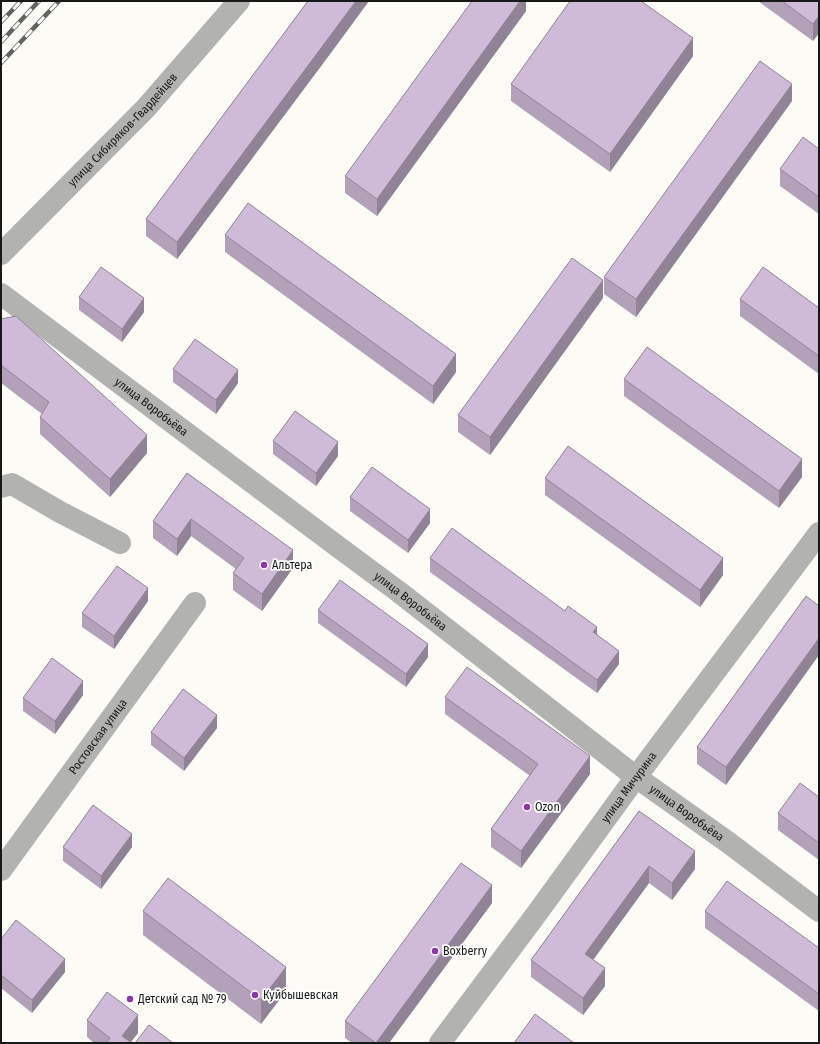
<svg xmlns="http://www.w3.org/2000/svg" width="820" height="1044" viewBox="0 0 820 1044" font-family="'Fira Sans Condensed',sans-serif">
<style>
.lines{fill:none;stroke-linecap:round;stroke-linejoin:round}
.minor{stroke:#b2b2b0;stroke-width:22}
.rail-casing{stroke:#636360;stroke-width:4.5}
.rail{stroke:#fff;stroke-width:3;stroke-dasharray:9;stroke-linecap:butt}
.wall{fill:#b2a1b9}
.shaded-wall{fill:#918396}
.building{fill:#cfbbd7;stroke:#918396}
.poi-dot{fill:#8b38a6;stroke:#fff;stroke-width:1.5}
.labels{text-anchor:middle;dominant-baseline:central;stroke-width:3.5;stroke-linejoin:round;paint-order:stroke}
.street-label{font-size:12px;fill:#181816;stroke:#fff}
.poi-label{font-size:12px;fill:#181816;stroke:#fff;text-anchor:start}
</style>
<rect width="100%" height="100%" fill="#fcfbf6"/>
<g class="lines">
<!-- minor -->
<g class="minor">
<path id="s1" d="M1 254 146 108 239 1"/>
<path id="s2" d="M1 294 333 543 399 592 636 777 729 843 819 911"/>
<polyline points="1,487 12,484 60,512 120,543"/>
<path id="s3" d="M1 870 195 603"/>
<path id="s4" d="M440 1043 535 916 636 777 819 533"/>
</g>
<!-- rail casing -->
<g class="rail-casing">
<g id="rail">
<polyline points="1,22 21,1"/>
<polyline points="1,42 39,1"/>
<polyline points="1,63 59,1"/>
</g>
</g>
<!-- rail -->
<use href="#rail" class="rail"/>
</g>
<!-- wall -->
<g class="wall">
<polygon points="308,1 369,1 330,54 177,259 146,236 146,219"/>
<polygon points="526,1 526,11 377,216 345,193 345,176"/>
<polygon points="758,1 819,1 819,33 813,41"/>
<polygon points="693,56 610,172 511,101 511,84"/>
<polygon points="792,101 636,317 604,294 604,277"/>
<polygon points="819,149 819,214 780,186 780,169"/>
<polygon points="225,235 456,372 433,404 225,252"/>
<polygon points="79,297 144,312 122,342 79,310"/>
<polygon points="603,298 490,455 458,432 458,415"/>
<polygon points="740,299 819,308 819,374 740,316"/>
<polygon points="1,319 147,453 110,497 40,434 40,417 42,414 1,383"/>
<polygon points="173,369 238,383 216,414 173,382"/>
<polygon points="624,379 802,477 779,508 624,396"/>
<polygon points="273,441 338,456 316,486 273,454"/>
<polygon points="187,473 293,568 262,611 233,590 233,573 236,569 191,536 177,556 153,538 153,521"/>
<polygon points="545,478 723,575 700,607 545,495"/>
<polygon points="350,497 430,523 408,553 350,511"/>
<polygon points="430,558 565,611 597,634 619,664 597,693 430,572"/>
<polygon points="806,596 726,785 697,764 697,747"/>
<polygon points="148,601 114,649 82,627 82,613"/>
<polygon points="318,610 428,657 406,687 318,623"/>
<polygon points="83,695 55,734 23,711 23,698"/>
<polygon points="445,697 590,774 521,868 491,847 491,829 530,776 445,714"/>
<polygon points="217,728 184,771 151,745 151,732"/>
<polygon points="819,797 819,860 778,830 778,813"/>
<polygon points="639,811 695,869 672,900 649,883 593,960 605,986 583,1015 531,977 531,960"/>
<polygon points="63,847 132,847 101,889 63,861"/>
<polygon points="492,903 389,1043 352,1043 345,1038 345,1021"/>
<polygon points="143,911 286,991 261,1024 143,935"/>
<polygon points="705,911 819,948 819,1011 705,928"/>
<polygon points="1,939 65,972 32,1013 1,988"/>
<polygon points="87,1020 138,1033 131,1042 132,1043 94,1043 87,1037"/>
</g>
<!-- shaded-wall -->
<g class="shaded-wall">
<polygon points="356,1 369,1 330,54 177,259 177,242"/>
<polygon points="520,1 526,1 526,11 377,216 377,199"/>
<polygon points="819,16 819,33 813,41 813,24"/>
<polygon points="693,38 693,56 610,172 610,154"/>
<polygon points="792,84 792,101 636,317 636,299"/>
<polygon points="603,280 603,298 490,455 490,437"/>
<polygon points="144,298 144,312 122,342 122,329"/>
<polygon points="456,354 456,372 433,404 433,386"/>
<polygon points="238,370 238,383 216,414 216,400"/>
<polygon points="147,435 147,453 110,497 110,479"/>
<polygon points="338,442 338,456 316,486 316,473"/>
<polygon points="802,459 802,477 779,508 779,491"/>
<polygon points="430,509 430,523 408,553 408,540"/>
<polygon points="191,519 191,536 177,556 177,539"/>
<polygon points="293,550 293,568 262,611 262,594"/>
<polygon points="723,558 723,575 700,607 700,590"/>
<polygon points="148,588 148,601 114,649 114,636"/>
<polygon points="597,627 597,640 593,632"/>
<polygon points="819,638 819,655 726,785 726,767"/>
<polygon points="428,644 428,657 406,687 406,674"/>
<polygon points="619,651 619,664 597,693 597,680"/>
<polygon points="83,681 83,695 55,734 55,721"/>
<polygon points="217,715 217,728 184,771 184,758"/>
<polygon points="590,756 590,774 521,868 521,851"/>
<polygon points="132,834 132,847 101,889 101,876"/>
<polygon points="695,851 695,869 672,900 672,883"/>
<polygon points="649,866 649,883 585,971 585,954"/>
<polygon points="492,885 492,903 389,1043 376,1043"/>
<polygon points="65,959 65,972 32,1013 32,1000"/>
<polygon points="286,967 286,991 261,1024 261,1000"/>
<polygon points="605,968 605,986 583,1015 583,998"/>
<polygon points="138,1015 138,1033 130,1043 122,1036"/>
</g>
<!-- building -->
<g class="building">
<polygon points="308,1 356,1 177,242 146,219"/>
<polygon points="472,1 520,1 377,199 345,176"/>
<polygon points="570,1 641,1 693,38 610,154 511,84"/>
<polygon points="782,1 819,1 819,16 813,24"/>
<polygon points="760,61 792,84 636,299 604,277"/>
<polygon points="803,137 819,149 819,197 780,169"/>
<polygon points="248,203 456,354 433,386 225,235"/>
<polygon points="572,258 603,280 490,437 458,415"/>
<polygon points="101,267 144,298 122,329 79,297"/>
<polygon points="763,267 819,308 819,356 740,299"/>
<polygon points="16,316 147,435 110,479 40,417 49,402 1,365 1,319"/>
<polygon points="195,339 238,370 216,400 173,369"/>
<polygon points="647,347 802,459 779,491 624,379"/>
<polygon points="295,411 338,442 316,473 273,441"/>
<polygon points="568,446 723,558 700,590 545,478"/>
<polygon points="372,467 430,509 408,540 350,497"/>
<polygon points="187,473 293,550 262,594 233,573 244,558 191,519 177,539 153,521"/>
<polygon points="452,528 565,611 568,606 597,627 593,632 619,651 597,680 430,558"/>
<polygon points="117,566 148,588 114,636 82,613"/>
<polygon points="340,580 428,644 406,674 318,610"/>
<polygon points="806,596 819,606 819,638 726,767 697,747"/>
<polygon points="52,658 83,681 55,721 23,698"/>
<polygon points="467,667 590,756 521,851 491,829 538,764 445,697"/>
<polygon points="183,689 217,715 184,758 151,732"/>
<polygon points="800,783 819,797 819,843 778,813"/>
<polygon points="93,805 132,834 101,876 63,847"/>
<polygon points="639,811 695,851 672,883 649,866 585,954 605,968 583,998 531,960"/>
<polygon points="461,863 492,885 376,1043 345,1021"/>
<polygon points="168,878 286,967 261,1000 143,911"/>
<polygon points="727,881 819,948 819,994 705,911"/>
<polygon points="16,920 65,959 32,1000 1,975 1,939"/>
<polygon points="107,992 138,1015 122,1036 132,1043 106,1043 110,1038 87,1020"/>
<polygon points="535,1014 574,1043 514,1043"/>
<polygon points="149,1025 173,1043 135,1043"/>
</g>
<!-- markers -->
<g class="poi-dot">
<circle cx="264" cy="565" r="4"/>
<circle cx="527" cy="807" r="4"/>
<circle cx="435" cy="951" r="4"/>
<circle cx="255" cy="995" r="4"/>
<circle cx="130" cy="999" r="4"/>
</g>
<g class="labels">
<!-- street labels -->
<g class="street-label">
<text stroke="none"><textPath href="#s1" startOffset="174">улица Сибиряков-Гвардейцев</textPath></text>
<text stroke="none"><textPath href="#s2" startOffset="188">улица Воробьёва</textPath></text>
<text stroke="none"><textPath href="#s2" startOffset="512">улица Воробьёва</textPath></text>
<text stroke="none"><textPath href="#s3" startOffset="165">Ростовская улица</textPath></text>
<text stroke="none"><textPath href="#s4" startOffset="318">улица Мичурина</textPath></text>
<text stroke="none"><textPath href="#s2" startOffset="860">улица Воробьёва</textPath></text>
</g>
<!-- poi labels -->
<g class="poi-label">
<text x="272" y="565">Альтера</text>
<text x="535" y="807">Ozon</text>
<text x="443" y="951">Boxberry</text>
<text x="263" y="995">Куйбышевская</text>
<text x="138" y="999">Детский сад № 79</text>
</g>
</g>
<!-- border -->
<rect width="820" height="1044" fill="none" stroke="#181816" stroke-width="4"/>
</svg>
